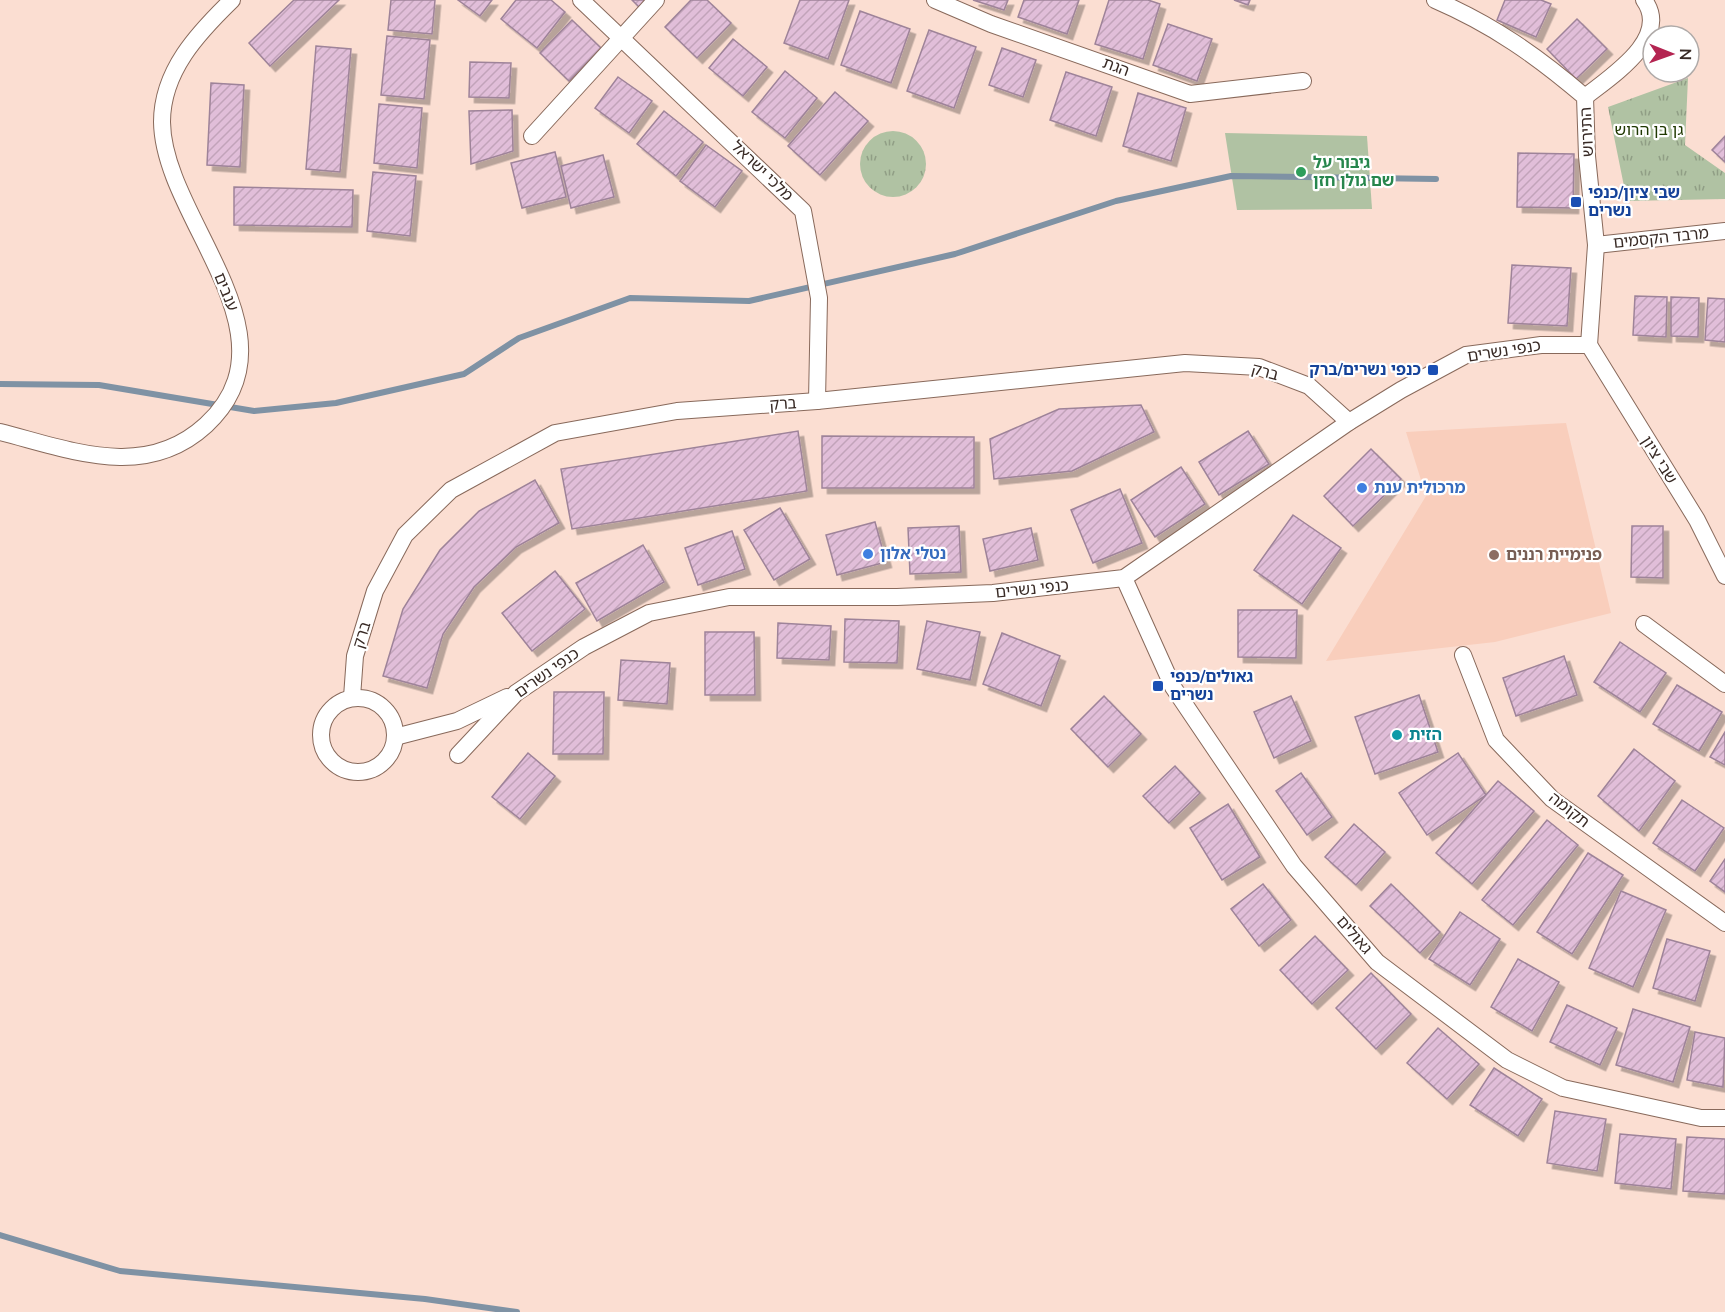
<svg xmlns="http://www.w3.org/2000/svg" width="1725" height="1312" viewBox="0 0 1725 1312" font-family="'Nunito Sans','Noto Sans Hebrew',sans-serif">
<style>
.built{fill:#f9cebc}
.park{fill:url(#park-tufts)}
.pitch{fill:#b0c2a3}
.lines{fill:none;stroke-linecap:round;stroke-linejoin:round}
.stream{stroke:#7f92a4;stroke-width:6}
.building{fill:url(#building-hatch);stroke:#9e8399;stroke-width:1.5;filter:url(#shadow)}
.minor-casing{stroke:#88695b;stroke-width:18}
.minor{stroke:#fff;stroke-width:16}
.leisure-dot{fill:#2e9e5b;stroke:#fff;stroke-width:2}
.transit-dot{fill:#1a4fb4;stroke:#fff;stroke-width:2}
.shop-dot{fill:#3f7fe0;stroke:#fff;stroke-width:2}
.education-dot{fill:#8d6e63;stroke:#fff;stroke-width:2}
.culture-dot{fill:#0f9aa8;stroke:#fff;stroke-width:2}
.labels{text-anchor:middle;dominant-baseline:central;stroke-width:4.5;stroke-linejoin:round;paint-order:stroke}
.street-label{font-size:16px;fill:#382a25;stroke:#fff}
.park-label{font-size:16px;fill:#203902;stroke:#fff}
.leisure-label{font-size:16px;font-weight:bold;fill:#27864d;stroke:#fff;text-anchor:start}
.transit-label{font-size:16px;font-weight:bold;fill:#164399;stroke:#fff;text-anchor:start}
.shop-label{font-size:16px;font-weight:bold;fill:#366cbe;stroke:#fff;text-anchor:start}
.education-label{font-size:16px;font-weight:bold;fill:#785e54;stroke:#fff;text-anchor:start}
.culture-label{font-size:16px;font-weight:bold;fill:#0d838f;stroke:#fff;text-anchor:start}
</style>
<defs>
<pattern id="park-tufts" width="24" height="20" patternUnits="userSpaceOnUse" patternTransform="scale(1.5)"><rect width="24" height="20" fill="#b0c2a3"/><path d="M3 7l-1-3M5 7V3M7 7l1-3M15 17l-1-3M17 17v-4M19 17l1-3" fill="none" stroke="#909e85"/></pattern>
<pattern id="building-hatch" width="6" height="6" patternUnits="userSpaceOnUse" patternTransform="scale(1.5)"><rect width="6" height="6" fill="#e1bed9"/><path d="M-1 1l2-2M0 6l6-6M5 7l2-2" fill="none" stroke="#c2a3ba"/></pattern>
<filter id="shadow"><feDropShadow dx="5.5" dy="5.5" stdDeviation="0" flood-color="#0004"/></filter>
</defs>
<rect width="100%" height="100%" fill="#fbded2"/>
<!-- built -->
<polygon class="built" points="1566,423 1611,613 1495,642 1326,661 1426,496 1406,432"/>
<!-- park -->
<g class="park">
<polygon points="1688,78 1685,145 1725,173 1725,199 1627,201 1608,107"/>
<circle cx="893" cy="164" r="33"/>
</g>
<!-- pitch -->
<polygon class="pitch" points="1225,133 1367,136 1372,209 1237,210"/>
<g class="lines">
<!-- stream -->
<g class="stream">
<polyline points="0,384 99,385 254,411 336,403 464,374 519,338 630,298 749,301 955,254 1116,201 1231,176 1436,179"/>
<polyline points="0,1235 120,1271 425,1299 517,1312"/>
</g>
</g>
<!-- building -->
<g class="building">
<polygon points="294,0 339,0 270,66 249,43"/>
<polygon points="391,0 435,0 432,34 388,30"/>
<polygon points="458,0 492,0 480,16"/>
<polygon points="516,0 551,0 565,12 537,48 501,19"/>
<polygon points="632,0 645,0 639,7"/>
<polygon points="691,0 707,0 731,23 697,58 665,27"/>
<polygon points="800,0 849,0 828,59 784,43"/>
<polygon points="973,0 1008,0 1004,10"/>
<polygon points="1024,0 1079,0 1067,34 1018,17"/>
<polygon points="1109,0 1148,0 1160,4 1143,59 1095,44"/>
<polygon points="1234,0 1250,0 1248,5"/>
<polygon points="1505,0 1541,0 1551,4 1536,37 1497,20"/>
<polygon points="860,11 910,29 891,83 841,65"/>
<polygon points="1577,19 1607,49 1576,79 1547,49"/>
<polygon points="572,20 601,48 569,81 540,53"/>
<polygon points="1168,24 1212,39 1197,81 1153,65"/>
<polygon points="929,30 976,47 954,108 907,91"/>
<polygon points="387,36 430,40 424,99 381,95"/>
<polygon points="733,39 767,67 743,96 709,68"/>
<polygon points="316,46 351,49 340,172 306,169"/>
<polygon points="1002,48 1036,60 1023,97 989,85"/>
<polygon points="470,62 511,63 509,98 469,97"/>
<polygon points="785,71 817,98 785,138 752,112"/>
<polygon points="1066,72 1112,87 1096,136 1050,120"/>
<polygon points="618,77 652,101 629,133 595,108"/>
<polygon points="211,83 244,85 240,167 207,165"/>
<polygon points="835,92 868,121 820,175 788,146"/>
<polygon points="1138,93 1186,108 1171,161 1123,146"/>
<polygon points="379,104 422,108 417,168 374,163"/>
<polygon points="512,110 513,151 471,164 469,111"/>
<polygon points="664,111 703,142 676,176 637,144"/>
<polygon points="1725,136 1725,162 1712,150"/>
<polygon points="706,145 742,171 715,207 680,181"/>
<polygon points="555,152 566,197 522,208 511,163"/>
<polygon points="1518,153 1574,154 1573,208 1517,207"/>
<polygon points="603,155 614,197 571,208 561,166"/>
<polygon points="373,172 416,176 410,236 367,231"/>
<polygon points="234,187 353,190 352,227 234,225"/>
<polygon points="1512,265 1571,268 1567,326 1508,323"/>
<polygon points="1635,296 1667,297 1666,337 1633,335"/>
<polygon points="1671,297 1699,298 1698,337 1671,336"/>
<polygon points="1708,298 1725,299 1725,342 1705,340"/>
<polygon points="1141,405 1154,432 1072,471 994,479 990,439 1059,409"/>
<polygon points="798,431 807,491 572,529 561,469"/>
<polygon points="1248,431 1269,464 1219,495 1199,462"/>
<polygon points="822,436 974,437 974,488 822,488"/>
<polygon points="1371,449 1401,479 1353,526 1324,496"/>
<polygon points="1181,467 1205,504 1155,537 1131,500"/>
<polygon points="535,480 559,523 516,547 474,587 443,634 427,688 383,676 403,609 440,550 479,511"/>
<polygon points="1120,489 1142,543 1093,563 1071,510"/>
<polygon points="780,508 810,559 774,580 744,530"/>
<polygon points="1293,515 1341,548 1302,604 1254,570"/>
<polygon points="875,522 886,562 837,575 826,535"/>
<polygon points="959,526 961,572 910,574 908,528"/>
<polygon points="1632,526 1663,526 1663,578 1631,577"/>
<polygon points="1031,528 1038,560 990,571 983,539"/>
<polygon points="732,531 745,569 698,585 685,548"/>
<polygon points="643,545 664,582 597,621 576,583"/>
<polygon points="555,571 585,609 532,651 502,613"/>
<polygon points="1238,610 1297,610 1296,658 1238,657"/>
<polygon points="845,619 899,621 897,663 844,662"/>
<polygon points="927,621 980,632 970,680 917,669"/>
<polygon points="778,623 831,626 829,660 777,658"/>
<polygon points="705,632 754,632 755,695 705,695"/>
<polygon points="1002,633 1060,656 1041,706 983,684"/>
<polygon points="1620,642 1666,673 1640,712 1594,682"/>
<polygon points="1564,656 1577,695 1516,716 1503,678"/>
<polygon points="621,660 670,663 667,704 618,700"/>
<polygon points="1677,685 1722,712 1699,751 1653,724"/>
<polygon points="554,692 604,692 603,754 553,754"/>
<polygon points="1419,695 1438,752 1375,774 1355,717"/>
<polygon points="1104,696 1141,734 1108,767 1071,729"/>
<polygon points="1291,696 1311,741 1274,758 1254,712"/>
<polygon points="1725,732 1725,765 1710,757"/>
<polygon points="1634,749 1675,781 1639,831 1598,796"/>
<polygon points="528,753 555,776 520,819 492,797"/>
<polygon points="1458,753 1486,795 1427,835 1399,793"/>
<polygon points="1175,766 1200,793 1169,823 1143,796"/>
<polygon points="1301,773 1332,817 1307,835 1276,791"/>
<polygon points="1498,781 1534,811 1472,884 1436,853"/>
<polygon points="1682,800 1724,828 1695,871 1653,843"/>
<polygon points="1228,804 1260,857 1222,880 1190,828"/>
<polygon points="1547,820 1578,845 1513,925 1482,900"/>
<polygon points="1354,824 1385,852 1356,885 1325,857"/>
<polygon points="1588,853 1623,875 1572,954 1537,932"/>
<polygon points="1725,859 1725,892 1710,881"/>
<polygon points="1263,884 1291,920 1259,946 1231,909"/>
<polygon points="1391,884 1440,932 1420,953 1370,906"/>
<polygon points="1621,891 1666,910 1633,987 1589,968"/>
<polygon points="1460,912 1500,939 1470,985 1429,959"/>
<polygon points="1315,936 1348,970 1312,1004 1280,970"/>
<polygon points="1667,939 1710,951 1695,1001 1653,988"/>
<polygon points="1518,959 1559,982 1532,1031 1491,1007"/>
<polygon points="1371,973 1411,1014 1376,1049 1336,1008"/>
<polygon points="1567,1005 1617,1028 1600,1065 1550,1042"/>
<polygon points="1633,1009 1690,1027 1673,1082 1616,1065"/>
<polygon points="1438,1028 1479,1064 1447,1099 1407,1063"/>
<polygon points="1695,1032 1725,1038 1723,1087 1687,1080"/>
<polygon points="1494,1068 1542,1099 1518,1136 1470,1105"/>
<polygon points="1555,1111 1606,1119 1597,1171 1547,1163"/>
<polygon points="1620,1134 1676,1139 1671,1189 1615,1183"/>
<polygon points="1687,1137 1725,1139 1725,1194 1683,1191"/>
</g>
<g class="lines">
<!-- minor casing -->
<g class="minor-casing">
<g id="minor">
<polyline points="581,0 803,211 819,298 817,401"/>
<polyline points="935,0 991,24 1190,94 1303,81"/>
<path d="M1435 0C1493 25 1537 56 1585 97L1587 156 1596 245 1589 345"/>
<path d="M1585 97C1610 77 1672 38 1644 0"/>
<polyline points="532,136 656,0"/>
<polyline points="1596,245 1725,231"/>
<polyline points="1589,345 1697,520 1725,576"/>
<path d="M0 432C71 450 145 481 206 425 303 335 163 219 162 122 162 71 198 33 232 0"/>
<polyline points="1124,578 1173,687 1294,866 1377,962 1507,1060 1563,1088 1701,1118 1725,1118"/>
<polyline points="1644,624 1725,684"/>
<polyline points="1463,655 1496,740 1552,799 1725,923"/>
<polyline points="352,697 355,656 375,591 405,535 451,490 555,433 677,411 817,401 1185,363 1259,367 1309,386 1349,422"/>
<circle cx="358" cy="735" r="37"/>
<polyline points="395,737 457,721 507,697"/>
<polyline points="458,755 516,693 584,647 649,613 729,597 897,597 993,593 1124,578 1349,422 1401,390 1466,355 1541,345 1589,345"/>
</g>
</g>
<!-- minor -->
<use href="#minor" class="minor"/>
</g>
<!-- markers -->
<circle class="leisure-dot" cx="1301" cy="172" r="6"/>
<g class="transit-dot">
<rect x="1570" y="196" width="12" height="12" rx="3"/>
<rect x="1427" y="364" width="12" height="12" rx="3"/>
<rect x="1152" y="680" width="12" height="12" rx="3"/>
</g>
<g class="shop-dot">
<circle cx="1362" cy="488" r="6"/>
<circle cx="868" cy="554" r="6"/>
</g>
<circle class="education-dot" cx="1494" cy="555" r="6"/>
<circle class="culture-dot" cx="1397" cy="735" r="6"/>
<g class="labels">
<!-- street labels -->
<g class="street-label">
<text transform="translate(1116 67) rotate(20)">הגת</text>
<text transform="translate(1587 132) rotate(-93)">התירוש</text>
<text transform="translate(762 171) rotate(44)">מלכי ישראל</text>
<text transform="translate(1661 238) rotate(-6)">מרבד הקסמים</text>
<text transform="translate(226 292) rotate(68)">ענבים</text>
<text transform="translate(1504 351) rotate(-9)">כנפי נשרים</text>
<text transform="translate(1265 372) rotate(15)">ברק</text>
<text transform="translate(783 404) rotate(-4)">ברק</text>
<text transform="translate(1659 460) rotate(58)">שבי ציון</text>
<text transform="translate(1032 589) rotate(-6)">כנפי נשרים</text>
<text transform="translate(362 635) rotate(-73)">ברק</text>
<text transform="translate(547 673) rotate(-35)">כנפי נשרים</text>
<text transform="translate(1569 810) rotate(38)">תקומה</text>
<text transform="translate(1354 935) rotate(49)">גאולים</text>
</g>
<!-- park labels -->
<g class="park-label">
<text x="1649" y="130">גן בן הרוש</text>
</g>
<!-- leisure labels -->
<g class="leisure-label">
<text x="1313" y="163">גיבור על<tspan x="1313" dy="18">שם גולן חזן</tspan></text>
</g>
<!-- transit labels -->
<g class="transit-label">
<text x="1588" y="193">שבי ציון/כנפי<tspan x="1588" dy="18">נשרים</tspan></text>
<text x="1421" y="370" text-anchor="end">כנפי נשרים/ברק</text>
<text x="1170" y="677">גאולים/כנפי<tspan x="1170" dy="18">נשרים</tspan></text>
</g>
<!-- shop labels -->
<g class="shop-label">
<text x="1374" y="488">מרכולית ענת</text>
<text x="880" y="554">נטלי אלון</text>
</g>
<!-- education labels -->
<g class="education-label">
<text x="1506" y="555">פנימיית רננים</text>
</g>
<!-- culture labels -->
<g class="culture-label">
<text x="1409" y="735">הזית</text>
</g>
</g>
<!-- north arrow -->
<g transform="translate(1671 54) rotate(91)"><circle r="28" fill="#ffffff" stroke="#afaaa8" stroke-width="1.5"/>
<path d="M0-4.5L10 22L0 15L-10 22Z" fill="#b42451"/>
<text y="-9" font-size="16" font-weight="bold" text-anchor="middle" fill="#382a25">N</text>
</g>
</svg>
